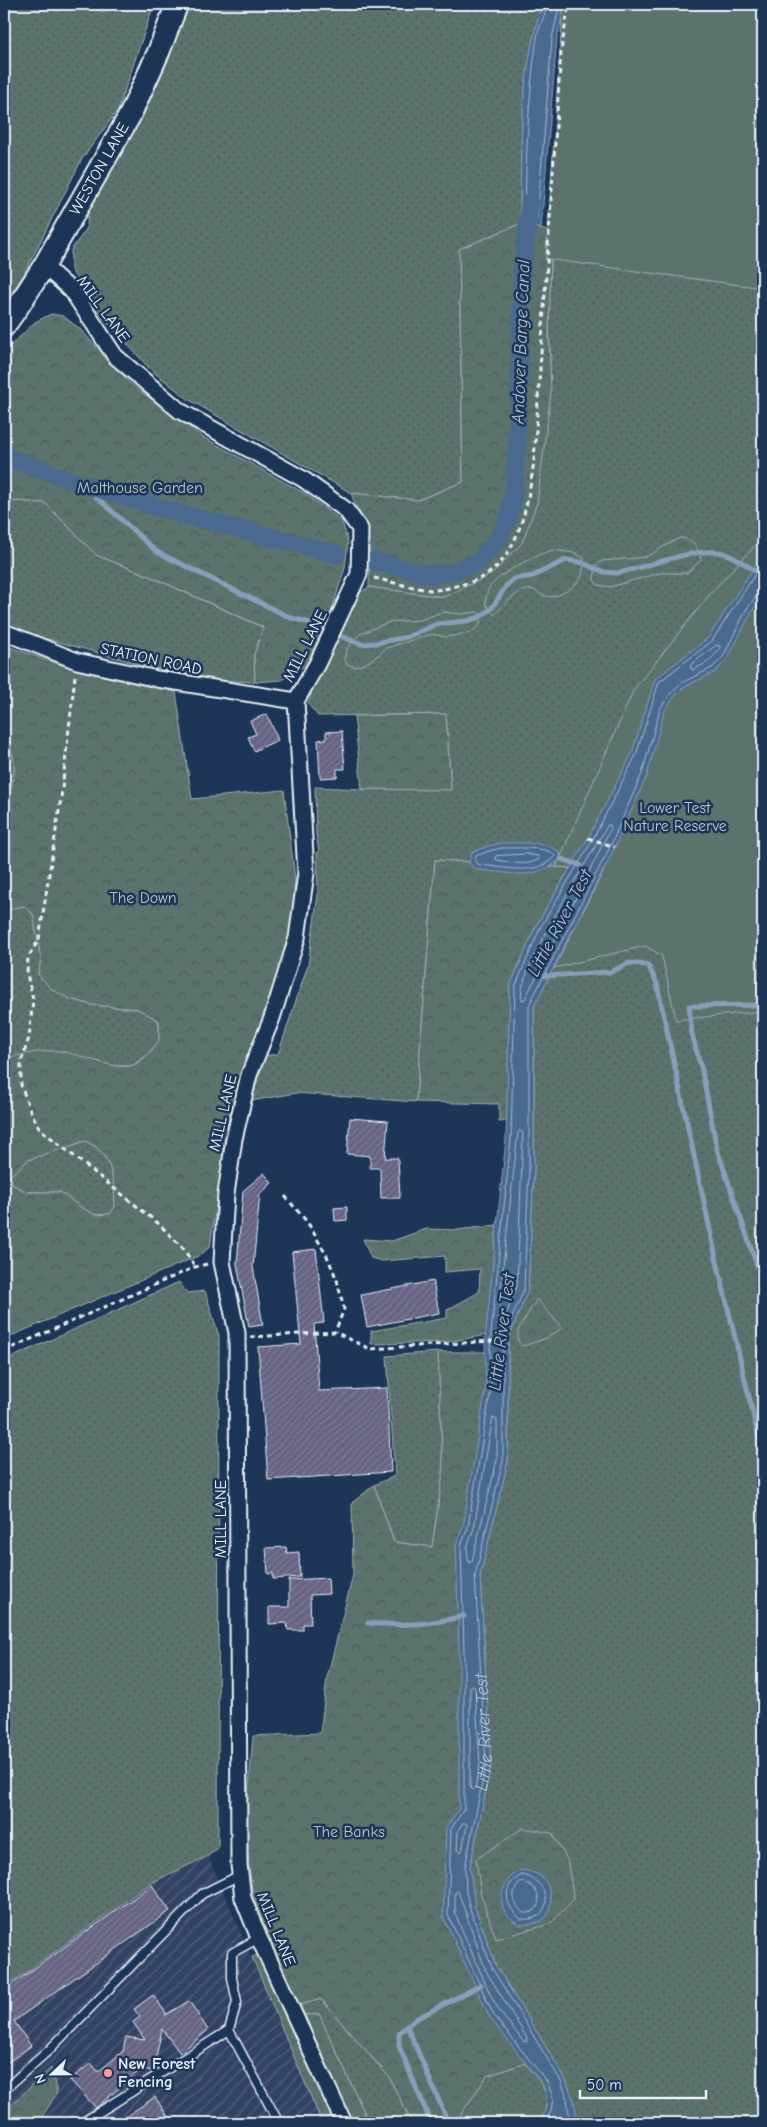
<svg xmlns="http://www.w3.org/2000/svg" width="767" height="2127" viewBox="0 0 767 2127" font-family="'Comic Neue',sans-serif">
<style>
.industrial{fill:url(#industrial-furrows)}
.grass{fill:url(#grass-dots);stroke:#a2b2b2}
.forest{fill:url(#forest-crowns);stroke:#a2b2b2;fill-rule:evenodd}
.green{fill:#5b726d;stroke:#a2b2b2}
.water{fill:#49698f;stroke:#899fb9}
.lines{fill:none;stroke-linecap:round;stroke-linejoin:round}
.shore{stroke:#a8bbce;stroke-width:1}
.stream{stroke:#899fb9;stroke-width:5}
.canal{stroke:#49698f;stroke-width:18}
.building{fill:url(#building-hatch);stroke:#e8f1f8}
.lane-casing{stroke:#e8f1f8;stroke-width:11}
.street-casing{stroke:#e8f1f8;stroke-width:19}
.secondary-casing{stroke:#e8f1f8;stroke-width:25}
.path{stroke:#e8f1f8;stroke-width:3;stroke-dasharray:5 4;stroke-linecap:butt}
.lane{stroke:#1d3557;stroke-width:8}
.street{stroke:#1d3557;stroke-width:15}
.secondary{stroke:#1d3557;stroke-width:21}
.poi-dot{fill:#ff9aa2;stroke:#1d3557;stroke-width:2}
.labels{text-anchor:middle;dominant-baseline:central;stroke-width:5;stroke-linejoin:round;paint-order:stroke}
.street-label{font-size:16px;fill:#e8f1f8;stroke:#1d3557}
.park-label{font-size:16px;fill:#b7c5c7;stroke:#1d3557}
.poi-label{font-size:16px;font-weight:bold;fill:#e8f1f8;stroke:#1d3557;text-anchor:start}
.water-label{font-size:18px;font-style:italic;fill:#b0c1d3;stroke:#1d3557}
</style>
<defs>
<pattern id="industrial-furrows" width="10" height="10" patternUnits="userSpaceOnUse" patternTransform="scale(1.25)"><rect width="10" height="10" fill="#334364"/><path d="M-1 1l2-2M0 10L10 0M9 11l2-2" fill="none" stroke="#515f7b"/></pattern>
<pattern id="grass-dots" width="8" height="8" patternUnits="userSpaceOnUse" patternTransform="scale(1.25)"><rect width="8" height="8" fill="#5b726d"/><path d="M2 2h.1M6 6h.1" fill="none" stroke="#4f5b5a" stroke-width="1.8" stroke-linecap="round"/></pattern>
<pattern id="forest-crowns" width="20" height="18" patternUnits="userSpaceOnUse" patternTransform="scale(1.25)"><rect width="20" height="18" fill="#5b726d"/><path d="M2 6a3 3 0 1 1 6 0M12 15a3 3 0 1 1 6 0" fill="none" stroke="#4f5b5a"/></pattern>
<pattern id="building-hatch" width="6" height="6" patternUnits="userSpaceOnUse" patternTransform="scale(1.25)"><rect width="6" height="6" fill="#666483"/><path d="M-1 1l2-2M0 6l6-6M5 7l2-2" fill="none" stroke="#7c7b95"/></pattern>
</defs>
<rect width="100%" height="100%" fill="#1d3557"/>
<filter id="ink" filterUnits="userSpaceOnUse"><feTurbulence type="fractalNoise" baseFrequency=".02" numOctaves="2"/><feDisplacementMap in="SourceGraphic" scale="10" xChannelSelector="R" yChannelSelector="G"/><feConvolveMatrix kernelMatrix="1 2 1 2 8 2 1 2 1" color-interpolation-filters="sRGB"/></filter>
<g filter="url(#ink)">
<!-- industrial -->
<polygon class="industrial" points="208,1856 322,2123 38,2123 57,2093 51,2069 4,2111 4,1988 151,1883"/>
<!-- grass -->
<g class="grass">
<polygon points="10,4 81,4 104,12 105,4 154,4 118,110 82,159 24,274 4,306 4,8"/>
<path d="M183 4H543C519 74 521 151 520 224L459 249 463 482 418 500 351 493 188 399 151 370 100 315 71 270V250L87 228 88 207Z"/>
<path d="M763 4V553L570 868 435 860 416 1102 296 1093 251 1101 264 1056 278 1054 308 965 318 894 317 853 319 852 316 834 315 787 362 789H451L446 714 318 716 308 704 314 683 356 595 369 587 444 597 492 574 551 360C547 318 549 274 555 233Z"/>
<polygon points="15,501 45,503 96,555 147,575 264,628 254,655 255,682 212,680 141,665 41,637 4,623 4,506"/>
<path d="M763 595V2123H574C579 2111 570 2091 565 2078L496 1966 475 1907 470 1867 491 1764 480 1576 508 1461V1340L528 1290 534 1167V1006L615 847Z"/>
<path d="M4 738 6 739C16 759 16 768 11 789L4 794Z"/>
<polygon points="24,906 33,914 41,960 38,974 70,999 92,1005 138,1009 159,1021 159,1041 146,1056 131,1066 113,1066 55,1051 4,1058 4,915 13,908"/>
<path d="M85 1141C113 1152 114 1181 115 1207L110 1214 96 1215 82 1208 60 1192H27L13 1185 10 1176 28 1160Z"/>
<polygon points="179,1282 187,1293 205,1291 219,1336 218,1848 208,1856 151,1883 4,1988 4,1361"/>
<polygon points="438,1352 443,1473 432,1547 394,1542 374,1485 395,1476 387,1356"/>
<polygon points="321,1999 389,2077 412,2123 369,2123 319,2014 305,2015 300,2005"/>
<path d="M524 2063C544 2086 554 2094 540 2123H455L487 2076Z"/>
</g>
<!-- forest -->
<g class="forest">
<polygon points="520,224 548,231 546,258 551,259 549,335 551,392 537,503 522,543 492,574 444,597 369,587 370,543 351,493 418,500 463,482 459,249"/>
<polygon points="51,314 63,316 80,329 131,384 203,437 304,493 342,521 348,542 345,568 329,619 306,665 282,680 255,682 254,655 263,627 147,575 96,555 45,503 15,501 4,506 4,352 35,322"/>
<path d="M679 538C694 538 698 547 701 560L687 573H659L610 587 598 585 594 580 596 565 602 561 646 557Z"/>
<path d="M553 550 575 553 584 558C583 563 584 573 581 577 576 587 556 600 545 596 538 594 536 588 527 590 514 592 503 607 494 615L485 603C486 598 487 591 489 588 498 574 537 554 553 550Z"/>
<polygon points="442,612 460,614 478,612 481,621 478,627 470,633 446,637 432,634 386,648 380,654 365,664 355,667 347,664 344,658 348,647 360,634 389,622 420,620"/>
<path d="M4 645 62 665 176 692 192 799 284 790 295 879 292 931 229 1116 210 1247 198 1256 4 1339V1058C21 1055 41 1050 58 1051 79 1053 112 1070 130 1066 141 1064 152 1050 159 1041V1021L138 1009 92 1005 70 999 51 989 38 974 41 960 33 914 24 906 13 908 4 915V794L11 789C16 768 16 759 6 739L4 738ZM85 1141C113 1152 114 1181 115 1207L110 1214 96 1215 82 1208 60 1192H27L13 1185 10 1176 28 1160Z"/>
<polygon points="446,714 451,790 362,789 354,716"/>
<polygon points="435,860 570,868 536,926 510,986 507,1121 499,1122 499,1104 416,1102"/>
<polygon points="497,1225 487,1335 447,1342 371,1344 371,1331 447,1318 447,1310 479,1292 480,1269 445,1272 445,1256 382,1261 371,1258 363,1239 392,1241 426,1229 457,1230"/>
<polygon points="537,1299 562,1328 547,1338 523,1346 518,1341 518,1330"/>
<polygon points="438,1352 486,1352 486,1387 474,1732 448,1865 526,2063 487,2076 455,2123 412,2123 389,2077 321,1999 300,2005 263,1933 252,1890 245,1830 253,1736 320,1733 327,1678 353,1575 352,1503 374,1485 394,1542 432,1547 443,1473"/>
<polygon points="523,1828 552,1833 567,1859 574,1899 550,1924 496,1939 481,1895 476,1859"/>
<polygon points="257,1955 274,1980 308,2065 333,2110 336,2123 322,2123 252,1957"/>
<polygon points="319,2014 369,2123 351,2123 305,2015"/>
<polygon points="51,2068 57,2093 38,2123 4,2123 4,2111"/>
</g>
<!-- green -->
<g class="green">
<polygon points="563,4 763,4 763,288 546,259"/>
<polygon points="763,537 763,1011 676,1020 662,956 645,946 554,968 604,870 556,867 634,689 710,594"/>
</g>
<!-- water -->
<g class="water">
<path d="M543 4H565L557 38 541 229 520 224C521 151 519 73 543 4Z"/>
<path d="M763 553V595L751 613 727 660 715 672 684 687 674 697 664 712 647 776 615 847 534 1006V1167L528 1290 508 1340V1461L480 1576 491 1764 470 1867 475 1907 496 1966 565 2078C570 2091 580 2111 574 2123H540C547 2108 549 2102 543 2085L490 2018 443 1916 446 1827 459 1809V1650L456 1545 463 1526 486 1387 485 1341 506 1139 510 986 536 926 588 838 632 753 655 679 708 638Z"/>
<path d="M502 843C521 843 542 841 559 851L561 859C534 881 511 873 479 870L473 868 469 862 472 852 488 846Z"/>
<path d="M520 1870C528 1871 535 1872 542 1877 551 1886 554 1907 546 1917 539 1924 529 1924 520 1925 516 1922 510 1919 507 1915 495 1898 505 1879 520 1870Z"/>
</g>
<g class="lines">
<!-- shore -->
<g class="shore">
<path d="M547 4C546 15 539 26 537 37 528 97 526 157 525 218L534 222 537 220 552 38 560 4"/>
<polygon points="717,645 720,646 720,649 708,662 693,670 691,669 691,665"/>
<path d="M610 825 611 828 525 999 522 1000C513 977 592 854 607 826Z"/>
<path d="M502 848C515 848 549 846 555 856 537 877 504 867 480 865L475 862 476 856 489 851Z"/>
<path d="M526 854 538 856 539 859C528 867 509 862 497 860L495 858 496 856Z"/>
<polygon points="520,1131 523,1133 517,1287 504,1320 502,1321 499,1319 502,1276 518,1133"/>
<polygon points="493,1418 497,1420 497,1460 472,1561 470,1563 468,1560 467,1547 474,1528"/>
<polygon points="473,1685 475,1688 480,1763 475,1788 473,1790 470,1787 470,1688"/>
<polygon points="463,1823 466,1823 467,1825 462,1851 459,1852 457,1850 458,1831"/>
<path d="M522 1875C554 1881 554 1923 521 1919 505 1907 500 1885 522 1875Z"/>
<path d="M522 1882C542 1884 546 1915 523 1913 513 1904 509 1890 522 1882Z"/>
<polygon points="458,1891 486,1971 527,2038 526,2042 523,2041 500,2012 490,1994 455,1914 455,1893"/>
<polyline points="545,2123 551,2111 553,2099 548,2083 494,2016 448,1915 451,1829 464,1809 464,1650 461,1546 468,1527 491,1388 490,1342 511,1139 515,987 540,928 592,841 636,755 659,682 712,641 763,562"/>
<path id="s1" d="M570 2123 567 2098 561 2081 492 1968 470 1909 466 1892 465 1867 486 1764 475 1576 503 1461V1339L524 1289 529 1167V1005L611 845 626 810 642 774 660 709 670 694 681 683 712 668 723 657 746 610 757 595 763 593"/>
</g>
<!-- stream -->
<g class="stream">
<polyline points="81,483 157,552 291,618 318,625"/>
<path d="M338 635 361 644 376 643 407 637 437 624 467 621 480 617 492 608 506 586 513 579 533 576 566 560 580 562 604 572 617 573C645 568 697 546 723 553 738 558 751 568 763 576"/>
<polyline points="561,859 580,865"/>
<polyline points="545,976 611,972 629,963 648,965 657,984 715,1253 763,1456"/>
<polyline points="763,1005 689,1006 692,1035 702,1071 717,1149 763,1283"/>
<path d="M368 1623C404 1626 428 1625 464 1616"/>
<polyline points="407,2026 445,2115"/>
<polyline points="431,2123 399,2046 399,2033 414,2020 481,1985"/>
</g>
<!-- canal -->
<g class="canal">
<polyline points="4,456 73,481 184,515 337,554"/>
<polyline points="373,561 430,575 452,572 480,561 499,537 508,520 514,491 518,422 522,272 530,202"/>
</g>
</g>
<!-- building -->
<g class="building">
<polygon points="267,714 278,740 254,751 248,737 256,734 250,721"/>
<polygon points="342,731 345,769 337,769 337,777 320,778 318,740 326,739 326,732"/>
<polygon points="350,1118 388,1121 385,1158 398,1158 400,1198 381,1198 380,1168 370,1168 370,1156 347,1154"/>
<polygon points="264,1173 272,1183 260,1194 253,1267 263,1325 249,1327 237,1264 243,1191"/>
<polygon points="347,1207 347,1220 335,1221 334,1208"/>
<polygon points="316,1249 324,1323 314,1324 319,1391 387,1388 391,1472 268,1480 258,1347 301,1344 292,1252"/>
<polygon points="433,1281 439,1313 367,1327 361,1295"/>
<polygon points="286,1547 287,1553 299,1552 300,1577 273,1579 273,1573 268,1574 266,1548"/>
<polygon points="328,1578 329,1594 310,1595 311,1624 303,1624 303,1630 288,1630 287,1623 269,1624 269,1607 289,1607 289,1580"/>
<polygon points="152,1885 170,1911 14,2021 31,2046 4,2065 4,1990"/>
<polygon points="153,1995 166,2013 165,2015 189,2001 208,2030 180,2053 162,2029 153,2071 135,2068 138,2072 96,2108 70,2080 91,2063 98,2072 123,2051 126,2037 145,2040 133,2022 140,2017 134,2009"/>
<polygon points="155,2097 172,2123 116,2123"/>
</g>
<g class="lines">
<!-- lane casing -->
<g class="lane-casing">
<g id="lane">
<polyline points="229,2030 279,2123"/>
<polyline points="4,2090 49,2050 202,1894 240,1875"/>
<polyline points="82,2123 229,2030 237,2002 232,1978 232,1953 259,1938"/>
</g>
</g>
<!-- street casing -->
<g class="street-casing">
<g id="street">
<polyline points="44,266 72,291 115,356 180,411 303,479 346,510 360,529 359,574 317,664 296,701 306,873 297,938 272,1018 249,1075 234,1139 226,1194 222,1262 237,1333 239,1865 243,1898 259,1938 344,2123"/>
<polyline points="4,632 77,661 157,679 296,701"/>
</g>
</g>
<!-- secondary casing -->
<g class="secondary-casing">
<g id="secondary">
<path id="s2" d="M4 326 17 308 44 266 130 115 159 51 177 4"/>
</g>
</g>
<!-- path -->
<g class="path">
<path d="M374 578C392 582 412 588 431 590 440 591 451 587 461 585 468 583 476 580 483 577 520 556 529 499 534 460L561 51 569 4"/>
<polyline points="75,676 61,798 39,939 28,958 27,974 33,999 29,1038 21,1062 21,1085 30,1110 40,1129 159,1224 183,1248 195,1267"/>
<polyline points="588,838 615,847"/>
<polyline points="285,1196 308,1223 327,1256 337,1280 344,1309 335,1332"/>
<polyline points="250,1337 335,1332 370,1349 508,1340"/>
<polyline points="4,1351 195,1267 207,1264"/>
</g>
<!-- lane -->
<use href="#lane" class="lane"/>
<!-- street -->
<use href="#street" class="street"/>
<!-- secondary -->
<use href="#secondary" class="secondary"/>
</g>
</g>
<!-- markers -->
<circle class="poi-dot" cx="108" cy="2073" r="5"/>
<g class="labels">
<!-- street labels -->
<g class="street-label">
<text stroke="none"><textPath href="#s2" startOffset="184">WESTON LANE</textPath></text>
<text transform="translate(103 309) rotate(54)">MILL LANE</text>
<text transform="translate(305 646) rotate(-63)">MILL LANE</text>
<text transform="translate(151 659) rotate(12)">STATION ROAD</text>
<text transform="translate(223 1113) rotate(-77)">MILL LANE</text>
<text transform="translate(221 1519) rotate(-90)">MILL LANE</text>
<text transform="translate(276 1929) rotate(68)">MILL LANE</text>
</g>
<!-- park labels -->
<g class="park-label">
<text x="140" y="488">Malthouse Garden</text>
<text x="675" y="808">Lower Test<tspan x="675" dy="18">Nature Reserve</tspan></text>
<text x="143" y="898">The Down</text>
<text x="349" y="1832">The Banks</text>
</g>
<!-- poi labels -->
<g class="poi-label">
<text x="118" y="2064">New Forest<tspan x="118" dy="18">Fencing</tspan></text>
</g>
<!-- water labels -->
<g class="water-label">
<text transform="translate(521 342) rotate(-88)">Andover Barge Canal</text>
<text transform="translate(560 923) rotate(-62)">Little River Test</text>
<text transform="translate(502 1332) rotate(-83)">Little River Test</text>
<text stroke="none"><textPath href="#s1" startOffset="418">Little River Test</textPath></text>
</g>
</g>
<!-- margin -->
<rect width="767" height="2127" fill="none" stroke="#1d3557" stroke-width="20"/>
<rect x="10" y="10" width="747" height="2107" fill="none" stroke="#e8f1f8" stroke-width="2" filter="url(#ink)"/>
<!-- north arrow -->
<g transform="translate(52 2074) rotate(248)" stroke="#1d3557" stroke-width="4" paint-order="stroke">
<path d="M0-4L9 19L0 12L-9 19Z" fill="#e8f1f8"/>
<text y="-8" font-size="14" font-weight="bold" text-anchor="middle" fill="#e8f1f8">N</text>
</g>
<!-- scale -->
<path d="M580 2090v8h126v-8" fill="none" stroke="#e8f1f8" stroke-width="2.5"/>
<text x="587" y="2090" font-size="15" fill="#e8f1f8" stroke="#1d3557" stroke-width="4" paint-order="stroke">50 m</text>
</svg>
